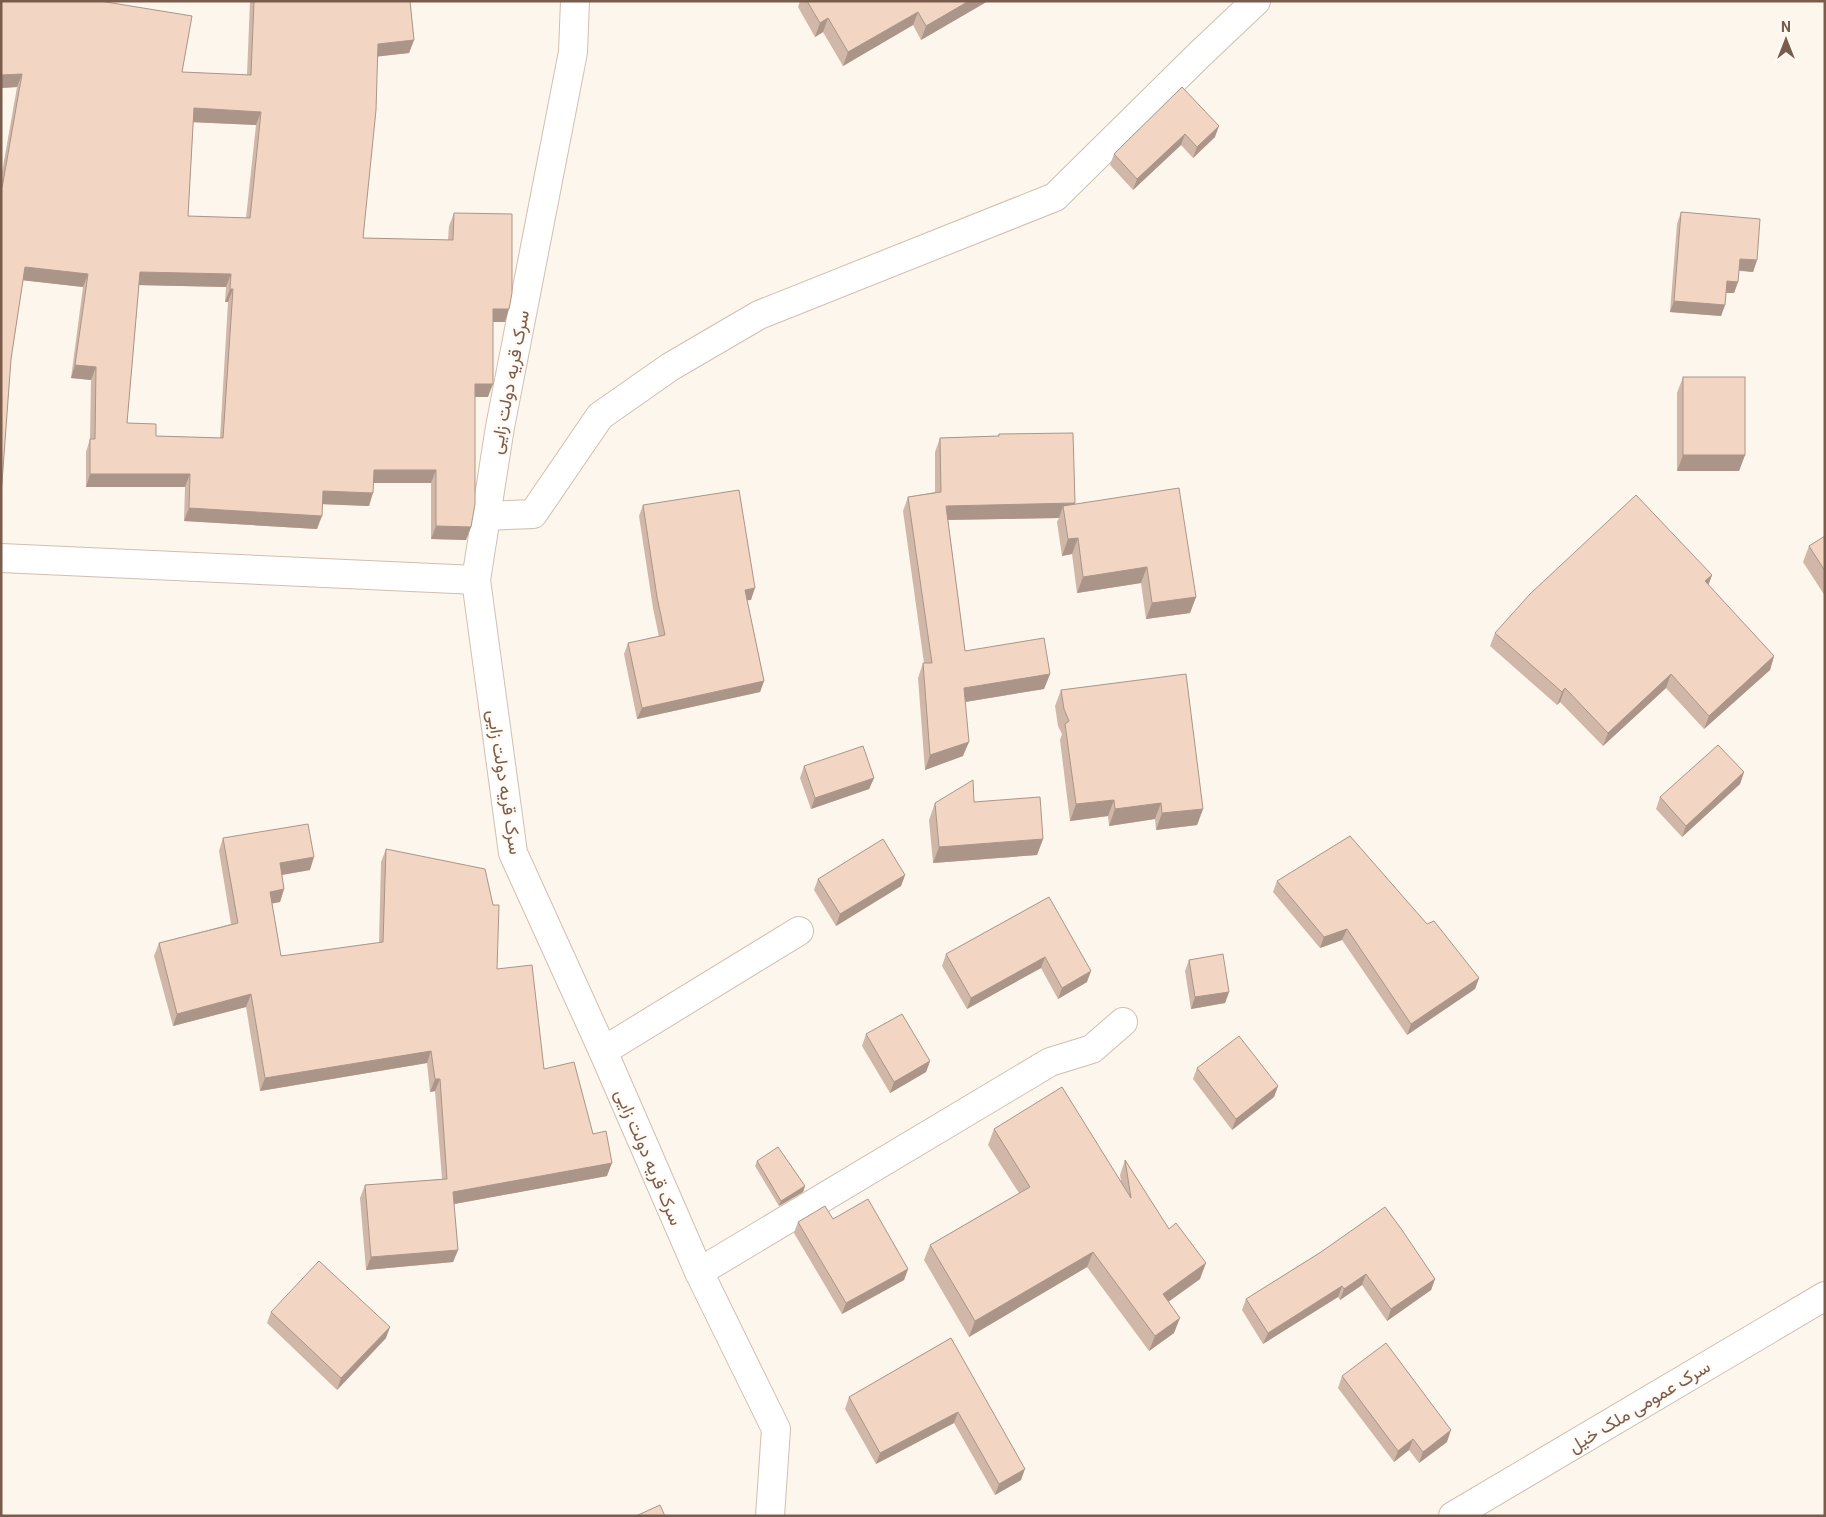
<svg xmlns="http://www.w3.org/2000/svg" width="1826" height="1517" viewBox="0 0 1826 1517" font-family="Roboto,Vazirmatn,sans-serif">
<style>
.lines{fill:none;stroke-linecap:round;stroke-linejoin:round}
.minor-casing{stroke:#d1beb0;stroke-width:30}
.minor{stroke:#fff;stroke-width:28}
.wall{fill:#d1b7a8;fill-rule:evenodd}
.shaded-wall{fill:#aa9588}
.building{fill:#f3d5c3;stroke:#aa9588;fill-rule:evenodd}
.labels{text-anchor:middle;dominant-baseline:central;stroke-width:4.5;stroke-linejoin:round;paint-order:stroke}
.street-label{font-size:18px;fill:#7a5c4d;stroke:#fffaf3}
</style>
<rect width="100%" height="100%" fill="#fdf6ec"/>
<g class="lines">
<!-- minor casing -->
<g class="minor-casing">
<g id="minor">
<polyline points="575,1 573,52 500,427 476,580 513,853 603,1051 699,1272 776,1429 770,1516"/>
<polyline points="486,516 533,514 600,416 670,367 759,315 1055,197 1199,55 1256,1"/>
<polyline points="1,558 476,580"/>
<polyline points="603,1051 799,931"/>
<polyline points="699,1272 1050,1062 1092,1049 1123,1022"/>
<polyline points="1453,1516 1825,1296"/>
</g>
</g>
<!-- minor -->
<use href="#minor" class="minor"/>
</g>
<!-- wall -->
<g class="wall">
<path d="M1 1 182 72 247 75 250 1H410L414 40 409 53 378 56 363 238 448 240 449 226 454 213 505 322H493L488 397H475L471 527 466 540 431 539V483H374L369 506 322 504 317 529 184 521 185 487H86V452L90 439 91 380 71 378 83 287 23 280 11 359 1 496V178L17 87 1 88ZM193 122 256 125 246 218 188 216ZM139 285 226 287 225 302H228L220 438 156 436 127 423Z"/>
<polygon points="800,1 988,1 921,40 913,25 843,66 823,32 815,37 798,7"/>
<polygon points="1182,87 1215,137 1193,158 1181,145 1133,190 1110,165 1114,154"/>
<polygon points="1681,212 1757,260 1753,272 1739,271 1738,282 1734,293 1726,293 1725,305 1721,316 1670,312 1677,224"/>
<polygon points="1683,377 1745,455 1739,471 1677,471 1677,393"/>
<polygon points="999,434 1074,504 1196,597 1190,613 1146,619 1141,583 1077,593 1072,554 1062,556 1057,522 1059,518 948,520 965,651 1050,674 1044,689 965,702 963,756 925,770 918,678 923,663 924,663 903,511 908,497 935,492 935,452 940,438 998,436"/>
<polygon points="643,505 751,600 747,600 764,681 760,692 637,719 624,654 628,643 659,637 653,608 639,516"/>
<polygon points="1825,536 1825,596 1803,562 1809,546"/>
<polygon points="1712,575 1708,585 1774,656 1770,670 1704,729 1666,688 1603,746 1560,702 1557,705 1490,646 1495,633"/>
<polygon points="1061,690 1203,809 1197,825 1156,830 1155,819 1109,826 1108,816 1070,821 1060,740 1062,734 1058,726 1055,706"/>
<polygon points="804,766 874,778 869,789 811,809 800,778"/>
<polygon points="1744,772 1740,784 1682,837 1656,809 1660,797"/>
<polygon points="974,802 1043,839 1037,855 933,863 929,820 935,803"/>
<polygon points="223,838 310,870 282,875 284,889 280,902 272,903 281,956 379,943 381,862 386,849 497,969 544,1069 593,1134 607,1176 454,1204 458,1250 453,1262 366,1270 360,1198 365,1185 442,1179 435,1091 430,1092 427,1063 260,1091 246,1007 173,1026 154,956 159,943 231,924 219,851"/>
<polygon points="905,875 901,886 836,926 814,890 818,879"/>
<polygon points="1277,881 1479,978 1475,989 1407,1035 1342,940 1320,948 1273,892"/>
<polygon points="1049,897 1087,982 1058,999 1041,968 967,1009 942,966 946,954"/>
<polygon points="1189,960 1229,992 1225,1003 1191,1009 1185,971"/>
<polygon points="866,1034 930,1061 926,1072 890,1093 862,1046"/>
<polygon points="1197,1068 1278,1086 1274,1097 1232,1130 1193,1079"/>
<polygon points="994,1129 1121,1181 1120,1175 1125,1160 1200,1279 1168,1302 1174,1333 1149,1351 1087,1267 969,1337 924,1260 930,1245 1019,1193 988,1145"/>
<polygon points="757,1161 805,1186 803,1192 779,1206 755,1166"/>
<polygon points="833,1219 908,1269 904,1280 842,1314 794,1233 798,1222"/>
<polygon points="1321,1252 1435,1279 1431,1290 1387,1321 1362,1285 1340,1300 1338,1297 1263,1344 1242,1310 1246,1299"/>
<polygon points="271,1312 386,1338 337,1390 267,1323"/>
<polygon points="951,1338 1021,1480 995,1495 954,1423 876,1464 845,1409 849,1397"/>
<polygon points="1342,1376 1447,1442 1419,1463 1409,1450 1394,1462 1338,1388"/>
</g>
<!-- shaded-wall -->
<g class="shaded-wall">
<polygon points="969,1 988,1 921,40 926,26"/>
<polygon points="918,12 913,25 843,66 848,52"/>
<polygon points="828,18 823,32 815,37 820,23"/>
<polygon points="414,40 409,53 374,57 378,44"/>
<polygon points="22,74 17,87 1,88 1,75"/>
<polygon points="194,108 261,112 256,125 189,122"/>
<polygon points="1219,126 1215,137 1193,158 1197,147"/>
<polygon points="1185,134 1181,145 1133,190 1137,179"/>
<polygon points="1740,259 1757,260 1753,272 1736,270"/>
<polygon points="25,267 88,274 83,287 20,280"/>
<polygon points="140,272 231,274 226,287 135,285"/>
<polygon points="1727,281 1738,282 1734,293 1723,293"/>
<polygon points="230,289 233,289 228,302 225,302"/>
<polygon points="1674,301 1725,305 1721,316 1670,312"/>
<polygon points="493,309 509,309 505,322 488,322"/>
<polygon points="75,365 96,367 91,380 71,378"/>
<polygon points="475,384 493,384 488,397 471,397"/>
<polygon points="1683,455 1745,455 1739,471 1677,471"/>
<polygon points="374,470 436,470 431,483 369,483"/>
<polygon points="90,474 190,474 185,487 86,487"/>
<polygon points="323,491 373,493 369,506 318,504"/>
<polygon points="1075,503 1065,518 1063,506 1059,518 940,520 946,506"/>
<polygon points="189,508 322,516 317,529 184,521"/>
<polygon points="436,526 471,527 466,540 431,539"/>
<polygon points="1078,538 1072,554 1062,556 1068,539"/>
<polygon points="1147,567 1141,583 1077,593 1083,577"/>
<polygon points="1712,575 1707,589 1705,581"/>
<polygon points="755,588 751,600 740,601 745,590"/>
<polygon points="1196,597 1190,613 1146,619 1152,603"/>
<polygon points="1774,656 1770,670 1704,729 1709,716"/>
<polygon points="1050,674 1044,689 959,703 964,688"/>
<polygon points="1671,674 1666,688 1603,746 1608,733"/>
<polygon points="764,681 760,692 637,719 642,708"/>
<polygon points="1565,688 1560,702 1557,705 1562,692"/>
<polygon points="969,742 963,756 925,770 930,755"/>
<polygon points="1744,772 1740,784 1682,837 1686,826"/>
<polygon points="874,778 869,789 811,809 815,798"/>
<polygon points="1114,800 1108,816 1070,821 1076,804"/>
<polygon points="1161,803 1155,819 1109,826 1115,809"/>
<polygon points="1203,809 1197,825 1156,830 1162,813"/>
<polygon points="1043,839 1037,855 933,863 939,847"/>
<polygon points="314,857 310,870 275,876 280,863"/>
<polygon points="905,875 901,886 836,926 840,914"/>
<polygon points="284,889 280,902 265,905 270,892"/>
<polygon points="1347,929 1342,940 1320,948 1324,937"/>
<polygon points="1045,957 1041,968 967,1009 971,998"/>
<polygon points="1091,971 1087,982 1058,999 1062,988"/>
<polygon points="1479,978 1475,989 1407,1035 1411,1024"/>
<polygon points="1229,992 1225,1003 1191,1009 1195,997"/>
<polygon points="251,994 246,1007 173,1026 177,1014"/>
<polygon points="431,1051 427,1063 260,1091 265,1078"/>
<polygon points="930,1061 926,1072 890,1093 894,1082"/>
<polygon points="435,1079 440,1079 435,1091 430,1092"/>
<polygon points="1278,1086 1274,1097 1232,1130 1236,1119"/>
<polygon points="612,1163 607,1176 449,1205 453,1192"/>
<polygon points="805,1186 803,1192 779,1206 781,1201"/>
<polygon points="458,1250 453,1262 366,1270 371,1257"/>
<polygon points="1093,1252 1087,1267 969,1337 975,1321"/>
<polygon points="1206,1263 1200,1279 1157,1310 1163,1294"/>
<polygon points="908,1269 904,1280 842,1314 846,1303"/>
<polygon points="1366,1274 1362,1285 1340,1300 1344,1289"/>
<polygon points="1435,1279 1431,1290 1387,1321 1391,1309"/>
<polygon points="1342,1286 1338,1297 1263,1344 1268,1333"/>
<polygon points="1180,1318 1174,1333 1149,1351 1155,1336"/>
<polygon points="390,1327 386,1338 337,1390 341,1378"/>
<polygon points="958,1412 954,1423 876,1464 880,1453"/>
<polygon points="1451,1430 1447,1442 1419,1463 1423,1452"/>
<polygon points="1413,1439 1409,1450 1394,1462 1398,1451"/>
<polygon points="1025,1469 1021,1480 995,1495 999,1484"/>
</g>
<!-- building -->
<g class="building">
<path d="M1 1H100L192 16 182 72 251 75 254 1H410L414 40 378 44 376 110 363 238 453 240 454 213 512 214V293L509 309H493V384H475V504L471 527 436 526V470H374L373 493 323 491 322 516 189 508 190 474H90V439H95L96 367 75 365 88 274 25 267 11 359 1 496V188H2L22 74 1 75ZM194 108 261 112 250 218 188 216ZM140 272 231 274 230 289H233L223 438 156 436V424L127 423Z"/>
<polygon points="807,1 969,1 926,26 918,12 848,52 828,18 820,23"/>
<polygon points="1182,87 1219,126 1197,147 1185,134 1137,179 1114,154"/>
<polygon points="1681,212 1760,219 1757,260 1740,259 1738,282 1727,281 1725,305 1674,301"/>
<rect x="1683" y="377" width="62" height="78"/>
<polygon points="1073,433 1075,503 946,506 965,651 1044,638 1050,674 964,688 969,742 930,755 923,663 932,663 908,497 941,492 940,438 999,436 999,434"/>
<polygon points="1179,488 1196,597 1152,603 1147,567 1083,577 1078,538 1068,539 1063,506"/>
<polygon points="739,490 755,588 745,590 764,681 642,708 628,643 665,635 657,597 643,505"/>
<polygon points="1636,495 1712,575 1705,581 1774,656 1709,716 1671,674 1608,733 1565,688 1562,692 1495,633 1530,594"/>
<polygon points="1825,536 1825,571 1809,546"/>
<polygon points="1186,674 1203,809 1162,813 1161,803 1115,809 1114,800 1076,804 1065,724 1069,721 1064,709 1061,690"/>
<polygon points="1718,745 1744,772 1686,826 1660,797"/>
<polygon points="863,746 874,778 815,798 804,766"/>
<polygon points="973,780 974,802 1040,797 1043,839 939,847 935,803"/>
<polygon points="308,824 314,857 280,863 284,889 270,892 281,956 383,942 386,849 485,869 493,905 499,905 497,969 532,965 544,1069 574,1062 593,1134 606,1131 612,1163 453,1192 458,1250 371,1257 365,1185 447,1179 440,1079 435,1079 431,1051 265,1078 251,994 177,1014 159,943 238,923 223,838"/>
<polygon points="1350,836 1427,924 1434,921 1479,978 1411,1024 1347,929 1324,937 1277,881"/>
<polygon points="883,839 905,875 840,914 818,879"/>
<polygon points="1049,897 1091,971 1062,988 1045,957 971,998 946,954"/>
<polygon points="1223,954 1229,992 1195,997 1189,960"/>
<polygon points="902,1014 930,1061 894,1082 866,1034"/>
<polygon points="1239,1036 1278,1086 1236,1119 1197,1068"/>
<polygon points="1062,1087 1131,1198 1125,1160 1169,1229 1176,1223 1206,1263 1163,1294 1180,1318 1155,1336 1093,1252 975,1321 930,1245 1030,1187 994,1129"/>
<polygon points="778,1147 805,1186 781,1201 757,1161"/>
<polygon points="868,1199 908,1269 846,1303 798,1222 825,1206 833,1219"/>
<polygon points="1385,1207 1402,1230 1435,1279 1391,1309 1366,1274 1344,1289 1342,1286 1268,1333 1246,1299 1321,1252"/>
<polygon points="319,1261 390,1327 341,1378 271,1312"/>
<polygon points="951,1338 1025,1469 999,1484 958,1412 880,1453 849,1397"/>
<polygon points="1386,1343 1451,1430 1423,1452 1413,1439 1398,1451 1342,1376"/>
<polygon points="660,1505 665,1516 636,1516"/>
</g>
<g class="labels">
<!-- street labels -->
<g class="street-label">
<text transform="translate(509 382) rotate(-79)">سرک قریه دولت زایی</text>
<text transform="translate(505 782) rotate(81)">سرک قریه دولت زایی</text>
<text transform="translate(649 1157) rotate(67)">سرک قریه دولت زایی</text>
<text transform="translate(1639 1406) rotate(-31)">سرک عمومی ملک خیل</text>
</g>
</g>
<!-- border -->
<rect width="1826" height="1517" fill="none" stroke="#7a5c4d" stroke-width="5"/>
<!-- north arrow -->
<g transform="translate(1786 40)" stroke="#fffaf3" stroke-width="4" paint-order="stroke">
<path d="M0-4L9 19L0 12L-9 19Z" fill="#7a5c4d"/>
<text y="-8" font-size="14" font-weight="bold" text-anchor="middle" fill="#7a5c4d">N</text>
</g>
</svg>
